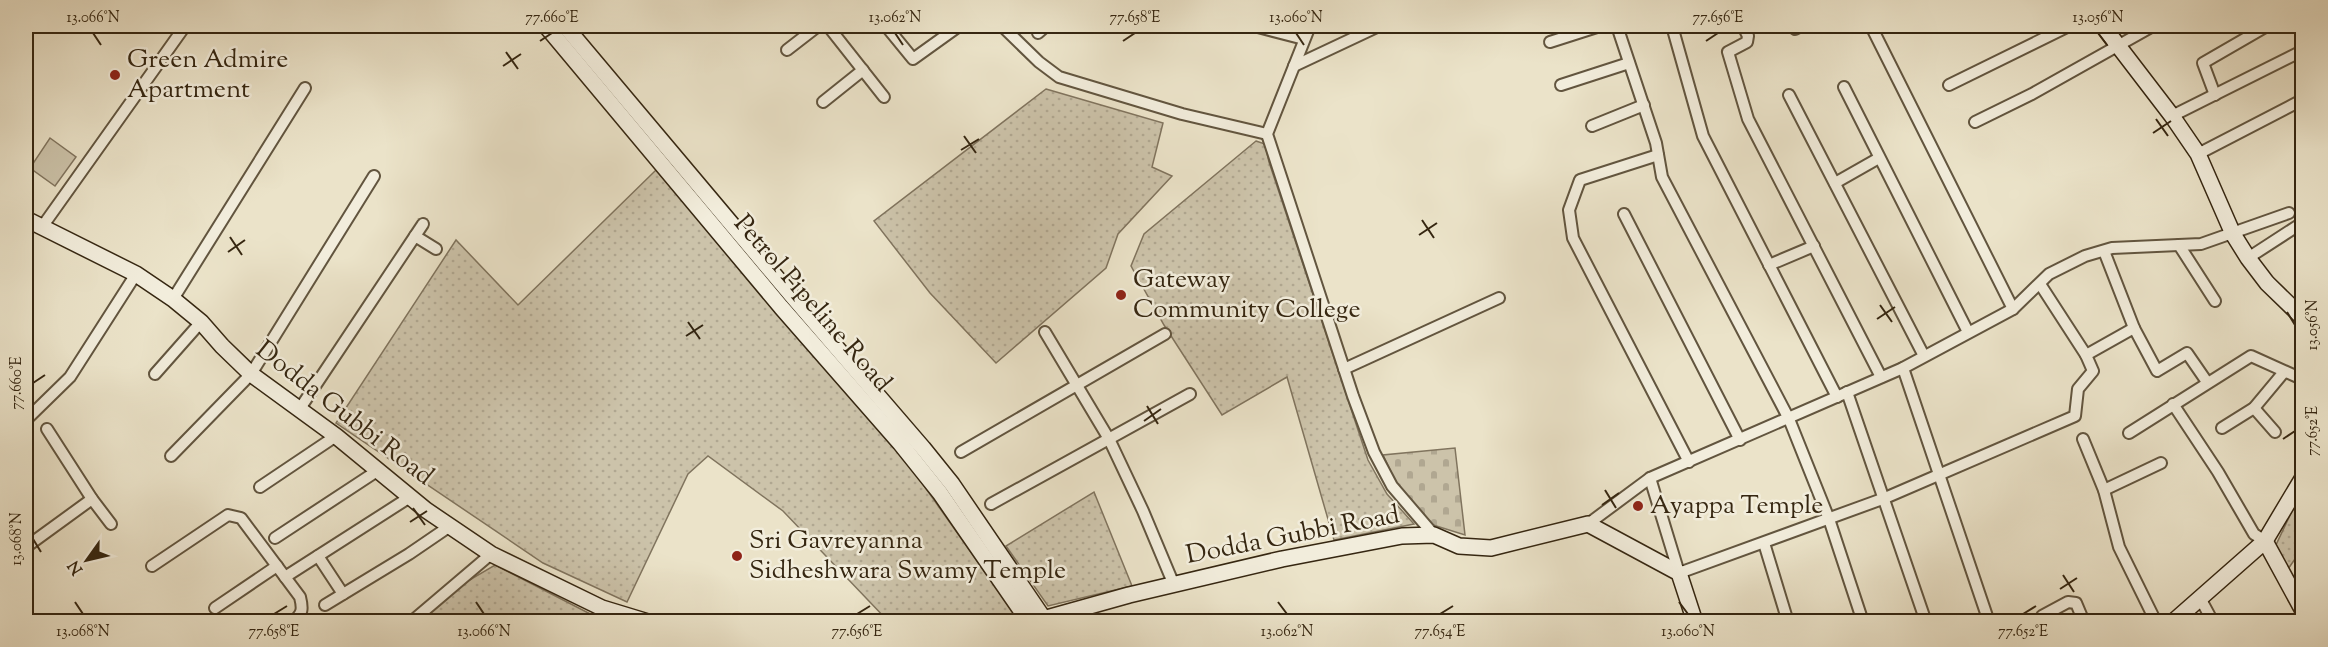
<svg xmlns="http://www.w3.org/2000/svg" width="2328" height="647" viewBox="0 0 2328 647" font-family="'Sorts Mill Goudy',serif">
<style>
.grass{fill:url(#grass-dots);stroke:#80745e;stroke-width:1.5}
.cemetery{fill:url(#cemetery-stones);stroke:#80745e;stroke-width:1.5}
.pitch{fill:#ccc3aa;stroke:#80745e;stroke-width:1.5}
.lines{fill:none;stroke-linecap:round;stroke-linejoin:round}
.street-casing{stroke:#62553f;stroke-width:14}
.secondary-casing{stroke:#352611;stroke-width:18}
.street{stroke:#f2eddc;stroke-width:10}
.secondary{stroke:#f2eddc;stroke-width:15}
.ticks{fill:none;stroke:#352611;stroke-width:2}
.poi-dot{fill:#8f2418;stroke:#f2eddc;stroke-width:2}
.labels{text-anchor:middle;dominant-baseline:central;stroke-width:5;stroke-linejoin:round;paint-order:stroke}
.poi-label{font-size:26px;fill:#352611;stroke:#f2eddc;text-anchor:start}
.street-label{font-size:26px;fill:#352611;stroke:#f2eddc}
.neatline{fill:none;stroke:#352611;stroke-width:2}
.ticks-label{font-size:15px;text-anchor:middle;fill:#352611}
</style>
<defs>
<pattern id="grass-dots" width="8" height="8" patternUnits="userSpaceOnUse" patternTransform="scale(1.5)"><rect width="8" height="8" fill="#ccc3aa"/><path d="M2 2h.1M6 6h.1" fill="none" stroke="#b0a791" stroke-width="1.8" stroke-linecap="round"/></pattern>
<pattern id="cemetery-stones" width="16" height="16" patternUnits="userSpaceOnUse" patternTransform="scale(1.5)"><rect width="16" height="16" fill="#ccc3aa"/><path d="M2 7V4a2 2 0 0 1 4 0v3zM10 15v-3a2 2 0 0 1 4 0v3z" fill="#b0a791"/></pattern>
</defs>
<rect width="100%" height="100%" fill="#ebe3c9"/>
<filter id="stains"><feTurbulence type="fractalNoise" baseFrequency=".00333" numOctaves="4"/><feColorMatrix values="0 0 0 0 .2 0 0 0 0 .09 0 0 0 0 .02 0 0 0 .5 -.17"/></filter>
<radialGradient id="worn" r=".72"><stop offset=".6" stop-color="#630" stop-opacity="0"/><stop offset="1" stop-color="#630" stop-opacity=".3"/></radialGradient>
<!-- grass -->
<g class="grass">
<polygon points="1046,89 1163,123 1152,167 1172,176 1118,234 1106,268 996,363 930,293 874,221"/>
<polygon points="1256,141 1265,144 1269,162 1368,460 1387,494 1414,524 1334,540 1287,377 1222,415 1164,325 1131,266 1144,234"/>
<polygon points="656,170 905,459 1016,616 994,621 888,621 783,511 708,456 688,474 627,602 543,563 336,423 456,240 518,305"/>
<polygon points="2302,490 2302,549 2288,569 2275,547"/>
<polygon points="1094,492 1132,586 1048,606 1006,546"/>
<polygon points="495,565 600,619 610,621 398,622"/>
</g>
<!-- cemetery -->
<polygon class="cemetery" points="1455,448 1465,535 1430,524 1397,485 1383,455"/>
<!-- pitch -->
<polygon class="pitch" points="50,138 76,157 55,186 30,168"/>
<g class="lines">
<!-- street casing -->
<g class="street-casing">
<g id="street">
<polyline points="828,26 884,97"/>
<polyline points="886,26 913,59 959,26"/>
<polyline points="1002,26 1039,62 1059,77 1182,114 1267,134"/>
<polyline points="1254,26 1304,39"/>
<polyline points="1310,26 1267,134 1353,396 1374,452 1392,486 1434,535"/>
<polyline points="1617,26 1656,143 1662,177 1789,419 1829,519 1863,622"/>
<polyline points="1672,26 1703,136 1837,397"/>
<polyline points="1743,26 1748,36 1747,42 1728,52 1748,119 1881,377"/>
<polyline points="1871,26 2013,309"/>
<polyline points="1795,29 1801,26"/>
<polyline points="1038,33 1046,26"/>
<polyline points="1550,42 1600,26"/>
<polyline points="787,50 818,26"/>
<polyline points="1294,66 1379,26"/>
<polyline points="1561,85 1629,63"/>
<polyline points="1949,85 2069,26"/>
<polyline points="1844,87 1968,332"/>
<polyline points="1789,95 1924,356"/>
<polyline points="2215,95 2203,63 2267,26"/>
<polyline points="823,102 863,70"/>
<polyline points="2172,116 2302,51"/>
<polyline points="1975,122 2032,94 2153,26"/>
<polyline points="1592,126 1644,105"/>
<polyline points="2198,154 2302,100"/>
<polyline points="1658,155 1580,180 1569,210 1573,238 1689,462"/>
<polyline points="1835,183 1879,158"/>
<polyline points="1624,214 1740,440"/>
<polyline points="42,227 185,26"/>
<polyline points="415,236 423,224"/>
<polyline points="2179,245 2215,301"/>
<polyline points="2104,251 2134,328 2157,371 2187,353 2207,382"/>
<polyline points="2248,258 2302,223"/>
<polyline points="1769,265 1814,246"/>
<polyline points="2040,284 2086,355"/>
<polyline points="173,299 305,88"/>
<polyline points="1045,332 1109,439 1143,511 1174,585"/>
<polyline points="1903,368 1989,622"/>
<polyline points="1344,369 1499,298"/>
<polyline points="155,374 201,322"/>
<polyline points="1847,392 1926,622"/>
<polyline points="2173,404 2218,472 2254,534 2265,541"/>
<polyline points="2254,408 2275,432"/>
<polyline points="299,410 415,236 436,249"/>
<polyline points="26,420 70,377 136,274"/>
<polyline points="2222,428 2254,408 2284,372"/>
<polyline points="47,429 92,499 111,524"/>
<polyline points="2129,433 2251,356 2302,379"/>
<polyline points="2083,439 2104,490 2119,547 2156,622"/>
<polyline points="961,452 1165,334"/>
<polyline points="171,456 251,374 374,176"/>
<polyline points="1650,478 1679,573 1885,498 2075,416 2078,389 2093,371 2086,355 2134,328"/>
<polyline points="260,487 336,436"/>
<polyline points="2104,490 2161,463"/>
<polyline points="991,504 1190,394"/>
<polyline points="1588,524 1650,478 1903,368 2013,309 2049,274 2085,256 2112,248 2201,244 2289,213"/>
<polyline points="275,538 377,471"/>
<polyline points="1764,543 1788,622"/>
<polyline points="26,547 92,499"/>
<polyline points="318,556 343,594"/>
<path d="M152 566 228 515 241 518 300 597C303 609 303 614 292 622"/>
<polyline points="285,577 410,497"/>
<polyline points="2200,598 2213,622"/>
<polyline points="325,605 409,554 450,526"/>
<polyline points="215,608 277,566"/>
<polyline points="411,622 491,554"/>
<polyline points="2040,622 2042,616 2068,602 2076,603 2084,622"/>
</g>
</g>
<!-- secondary casing -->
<g class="secondary-casing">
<g id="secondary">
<polyline points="546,26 781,307 900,443 940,493 1029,622"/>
<polyline points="565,26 793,297 923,448 952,484 1044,619"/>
<polyline points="2103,26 2172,116 2198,154 2233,234 2248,258 2267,283 2302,317"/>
<polyline points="26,219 136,274 173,299 201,322 222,346 251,374 336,436 426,510 491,554 602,608 648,622"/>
<polyline points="2265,541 2302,609"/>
<polyline points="1036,621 1129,595 1282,559 1402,536 1434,535 1459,546 1491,548 1588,524 1679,573 1695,622"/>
<polyline points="2173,622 2265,541 2302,479"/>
</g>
</g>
<!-- street -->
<use href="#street" class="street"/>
<!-- secondary -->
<use href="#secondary" class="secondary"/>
</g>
<!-- ticks -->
<path class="ticks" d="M93 33 101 45M895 33 903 45M1296 33 1304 45M2098 33 2107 45M540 41 552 33M1123 41 1135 33M1706 41 1718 33M506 52 518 69M503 66 521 54M2156 119 2168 136M2153 133 2171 121M964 136 976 153M961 150 979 139M1422 220 1434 238M1419 235 1437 223M230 237 242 255M228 252 245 240M1880 305 1892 322M2287 312 2295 325M1877 319 1895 307M688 322 700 339M686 336 703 325M33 383 45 375M1147 406 1158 424M1144 421 1161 409M2283 439 2295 431M1605 490 1616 508M1602 505 1619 493M413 508 425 525M410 522 427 511M33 539 41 552M2063 575 2074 592M2060 589 2077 578M75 602 83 614M476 602 484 614M1278 602 1287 614M1679 602 1688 614M274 614 287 606M857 614 870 606M1440 614 1453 606M2023 614 2036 606"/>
<!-- markers -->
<g class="poi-dot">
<circle cx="115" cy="75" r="6"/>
<circle cx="1121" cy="295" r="6"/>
<circle cx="1638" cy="506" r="6"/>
<circle cx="737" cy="556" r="6"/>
</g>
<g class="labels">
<!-- poi labels -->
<g class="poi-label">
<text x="127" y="60">Green Admire<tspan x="127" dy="30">Apartment</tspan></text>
<text x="1133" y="280">Gateway<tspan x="1133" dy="30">Community College</tspan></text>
<text x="1650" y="506">Ayappa Temple</text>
<text x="749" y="541">Sri Gavreyanna<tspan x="749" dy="30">Sidheshwara Swamy Temple</tspan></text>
</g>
<!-- street labels -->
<g class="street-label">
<text transform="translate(812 304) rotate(49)">Petrol Pipeline Road</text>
<text transform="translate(344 414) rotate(38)">Dodda Gubbi Road</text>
<text transform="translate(1293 536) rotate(-11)">Dodda Gubbi Road</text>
</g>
</g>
<!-- margin -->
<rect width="2328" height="647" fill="none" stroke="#ebe3c9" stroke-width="66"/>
<!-- north arrow -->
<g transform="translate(87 560) rotate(236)" stroke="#f2eddc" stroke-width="4.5" paint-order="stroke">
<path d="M0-4.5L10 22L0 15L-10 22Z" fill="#352611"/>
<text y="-9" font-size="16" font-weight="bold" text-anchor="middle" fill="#352611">N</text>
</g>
<rect x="33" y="33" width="2262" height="581" class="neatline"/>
<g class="ticks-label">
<text x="93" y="22">13.066°N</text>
<text x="552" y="22">77.660°E</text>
<text x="895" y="22">13.062°N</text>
<text x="1135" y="22">77.658°E</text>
<text x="1296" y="22">13.060°N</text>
<text x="1718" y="22">77.656°E</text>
<text x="2098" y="22">13.056°N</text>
<text transform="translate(2312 325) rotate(-90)" y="5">13.056°N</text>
<text transform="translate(16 383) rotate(-90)" y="5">77.660°E</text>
<text transform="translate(2312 431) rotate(-90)" y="5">77.652°E</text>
<text transform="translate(16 539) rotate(-90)" y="5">13.068°N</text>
<text x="83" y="636">13.068°N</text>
<text x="274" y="636">77.658°E</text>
<text x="484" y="636">13.066°N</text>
<text x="857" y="636">77.656°E</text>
<text x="1287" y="636">13.062°N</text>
<text x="1440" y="636">77.654°E</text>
<text x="1688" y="636">13.060°N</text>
<text x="2023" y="636">77.652°E</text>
</g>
<rect width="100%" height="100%" filter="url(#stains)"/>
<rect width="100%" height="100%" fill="url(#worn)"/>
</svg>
